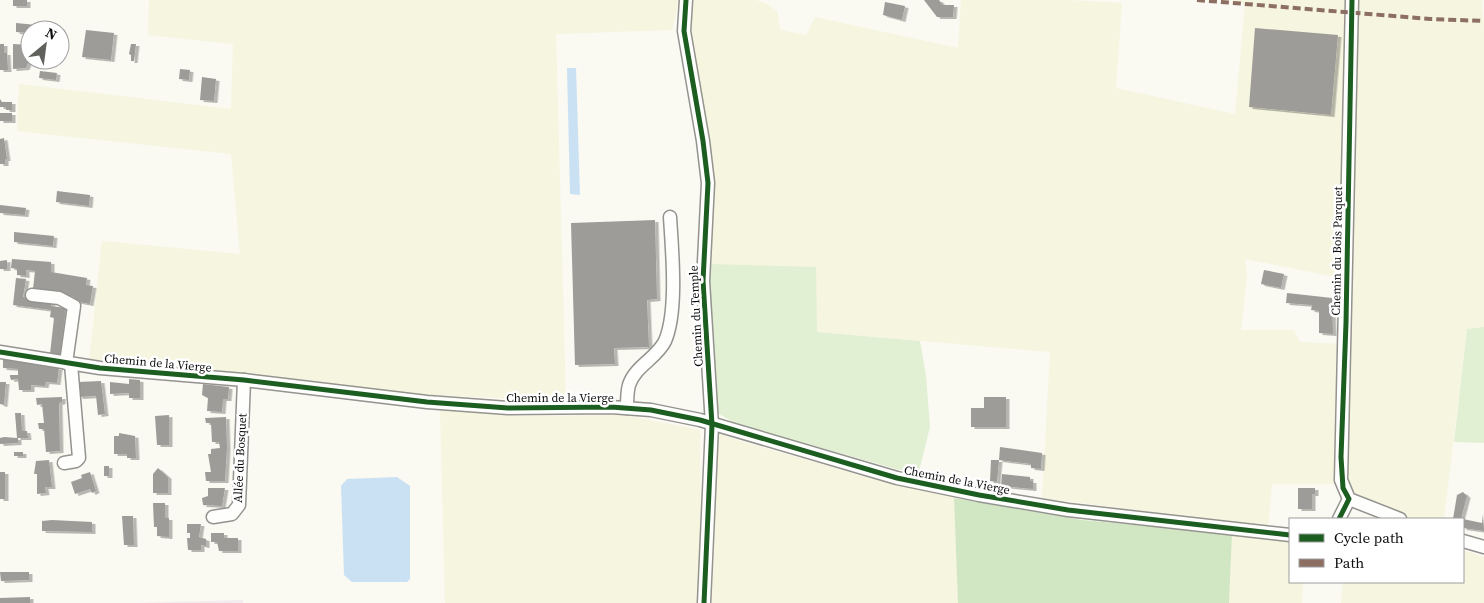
<svg xmlns="http://www.w3.org/2000/svg" width="1484" height="603" viewBox="0 0 1484 603" font-family="'Source Serif 4',serif">
<style>
.industrial{fill:#f2ecee}
.farmland{fill:#f6f5df}
.green{fill:#e1efd3}
.forest{fill:#d1e6c2}
.water{fill:#cae1f3}
.building{fill:#9d9c98;filter:url(#shadow)}
.lines{fill:none;stroke-linecap:round;stroke-linejoin:round}
.minor-casing{stroke:#949390;stroke-width:15}
.minor{stroke:#fefefd;stroke-width:12}
.quiet{stroke:#8d6e63;stroke-width:4;stroke-dasharray:8 4;stroke-linecap:butt}
.cycleway-casing{stroke:#fff;stroke-width:8}
.cycleway{stroke:#1b5e20;stroke-width:5}
.labels{text-anchor:middle;dominant-baseline:central;stroke-width:5;stroke-linejoin:round;paint-order:stroke}
.street-label{font-size:12px;fill:#0d0d0d;stroke:#fff}
</style>
<defs>
<filter id="shadow"><feDropShadow dx="3.5" dy="2" stdDeviation="0" flood-color="#0004"/></filter>
</defs>
<rect width="100%" height="100%" fill="#faf9f2"/>
<!-- industrial -->
<polygon class="industrial" points="243,600 243,603 136,603"/>
<!-- farmland -->
<g class="farmland">
<polygon points="149,0 679,0 672,30 556,34 566,401 412,394 89,361 102,241 240,254 231,154 17,131 19,84 231,109 233,44 148,35"/>
<polygon points="692,0 756,0 767,4 777,11 780,30 806,35 815,17 958,48 961,0 1068,0 1122,3 1116,88 1235,114 1245,4 1229,0 1346,0 1341,140 1342,278 1245,259 1247,276 1241,330 1294,330 1300,342 1341,344 1335,484 1272,484 1268,527 1042,498 1050,352 817,332 708,264 714,178 691,29 690,7"/>
<polygon points="1359,0 1482,0 1484,28 1484,327 1467,329 1444,519 1409,519 1358,500 1344,485"/>
<polygon points="440,407 518,416 624,415 700,430 701,603 445,603"/>
<polygon points="717,433 740,441 860,475 954,497 958,603 712,603"/>
<polygon points="1232,534 1290,542 1290,582 1303,582 1302,603 1229,603"/>
<polygon points="1463,550 1484,557 1484,603 1341,603 1343,582 1463,582"/>
</g>
<!-- green -->
<g class="green">
<polygon points="708,264 816,267 817,332 920,341 926,376 930,427 918,475 736,424 718,413"/>
<polygon points="1484,327 1484,443 1454,442 1467,329"/>
</g>
<!-- forest -->
<polygon class="forest" points="954,498 1082,520 1232,534 1229,603 958,603"/>
<!-- water -->
<g class="water">
<polygon points="567,68 576,68 580,195 570,194"/>
<polygon points="397,477 410,486 410,579 407,582 352,582 344,575 341,486 347,479"/>
</g>
<!-- building -->
<g class="building">
<rect x="13" y="0" width="14" height="6"/>
<polygon points="924,0 939,0 943,5 954,5 953,17 937,17"/>
<polygon points="885,2 905,6 902,20 883,15"/>
<polygon points="16,23 47,26 47,30 30,30 30,33 16,32"/>
<polygon points="1255,28 1338,35 1331,115 1249,107"/>
<polygon points="86,30 114,33 111,60 82,57"/>
<polygon points="0,44 4,44 4,53 7,53 8,70 0,70"/>
<polygon points="13,44 30,45 30,60 41,60 41,63 28,63 26,68 13,69"/>
<polygon points="131,44 136,44 134,61 131,61 131,55 129,54"/>
<polygon points="180,69 190,70 189,80 179,79"/>
<polygon points="40,71 57,73 56,80 39,78"/>
<polygon points="202,77 216,79 214,101 200,100"/>
<polygon points="0,99 2,102 12,102 12,110 6,110 6,107 0,107"/>
<rect x="0" y="113" width="12" height="8"/>
<polygon points="4,138 7,159 5,159 5,164 0,164 0,139"/>
<polygon points="57,191 90,195 89,206 56,202"/>
<polygon points="0,205 26,208 25,215 0,213"/>
<polygon points="655,220 657,299 647,300 649,347 614,348 615,364 575,365 571,223"/>
<polygon points="14,232 54,236 53,246 14,242"/>
<polygon points="12,259 51,262 51,272 87,278 86,285 93,286 90,304 73,301 74,297 63,295 63,292 33,289 35,271 26,270 26,276 17,275 17,269 11,268"/>
<polygon points="7,260 7,269 0,269 0,261"/>
<polygon points="1264,270 1284,274 1281,288 1261,284"/>
<polygon points="16,278 26,279 23,297 52,301 51,306 66,308 60,355 50,354 54,318 50,317 51,310 13,305"/>
<polygon points="1287,293 1332,298 1333,334 1319,333 1319,311 1311,310 1312,305 1286,303"/>
<polygon points="3,359 59,368 57,383 46,382 45,386 31,385 31,390 19,390 18,379 11,380 10,377 10,375 18,375 18,369 3,368"/>
<polygon points="129,379 140,380 140,398 129,398 129,393 110,394 110,382 129,384"/>
<polygon points="101,381 105,414 98,415 96,396 79,397 78,382"/>
<polygon points="0,382 6,382 4,405 0,404"/>
<polygon points="203,384 229,387 228,399 223,399 222,412 207,411 208,398 202,395"/>
<polygon points="62,397 62,402 59,403 60,451 46,452 44,429 39,429 38,423 44,423 42,404 37,405 36,398"/>
<polygon points="984,397 1006,397 1006,427 971,427 971,408 984,408"/>
<polygon points="15,413 21,413 22,431 27,431 28,438 18,438 18,443 0,444 0,438 4,437 17,438"/>
<polygon points="169,415 169,445 157,445 155,416"/>
<polygon points="226,417 227,448 225,481 206,481 205,472 211,472 208,454 211,454 211,449 220,448 219,442 212,442 211,423 206,423 205,418"/>
<polygon points="119,433 135,436 136,458 127,458 127,454 114,454 114,436 119,436"/>
<polygon points="1000,447 1042,453 1041,469 1031,468 1031,464 999,460"/>
<rect x="14" y="452" width="9" height="4"/>
<polygon points="49,460 52,487 45,487 46,493 37,494 37,474 34,474 36,461"/>
<polygon points="991,460 999,460 997,482 990,481"/>
<rect x="104" y="466" width="5" height="10"/>
<polygon points="158,468 168,477 168,493 153,493 153,474"/>
<rect x="0" y="472" width="5" height="27"/>
<polygon points="90,472 96,491 92,493 90,489 75,494 71,482 82,478 81,475"/>
<polygon points="1002,474 1030,477 1030,481 1033,481 1033,489 1001,486"/>
<polygon points="208,488 225,488 222,506 203,505 202,498 208,496"/>
<polygon points="1298,488 1315,488 1315,494 1312,494 1312,509 1298,509"/>
<polygon points="1463,492 1467,496 1461,519 1453,519 1457,495"/>
<polygon points="153,503 165,503 165,518 169,518 169,537 157,536 157,527 154,527"/>
<polygon points="1483,514 1484,531 1463,528 1463,519 1482,523"/>
<polygon points="122,516 133,516 134,545 124,545"/>
<polygon points="52,520 92,522 92,532 42,531 42,521"/>
<polygon points="187,524 201,524 199,537 206,539 206,546 201,545 201,550 188,550 187,538 190,538 190,533 187,533"/>
<polygon points="211,533 224,533 224,538 238,538 238,551 219,551 217,542 211,542"/>
<polygon points="0,572 29,572 29,580 1,581"/>
<polygon points="30,597 30,603 0,603 0,598"/>
</g>
<g class="lines">
<!-- minor casing -->
<g class="minor-casing">
<g id="minor">
<polyline points="686,0 684,31 703,141 708,183 703,281 712,425 704,603"/>
<polyline points="1352,0 1341,480 1349,499 1400,519"/>
<polyline points="32,295 59,298 74,306 66,363"/>
<polyline points="0,352 100,368 244,380 427,402 508,408 611,407 651,410 700,420 897,478 979,495 1068,510 1290,535"/>
<path d="M627 408C627 401 627 392 629 385 635 366 657 358 665 341 678 311 672 250 670 217"/>
<polyline points="64,463 76,461 79,458 71,364"/>
<polyline points="213,517 232,514 239,505 244,380"/>
<polyline points="1339,519 1349,499"/>
<polyline points="1463,541 1484,547"/>
</g>
</g>
<!-- minor -->
<use href="#minor" class="minor"/>
<!-- quiet -->
<polyline class="quiet" points="1197,0 1430,19 1484,21"/>
<!-- cycleway casing -->
<g class="cycleway-casing">
<g id="cycleway">
<polyline points="686,0 684,31 703,141 708,183 703,281 712,425 704,603"/>
<polyline points="0,352 100,368 244,380 427,402 508,408 611,407 651,410 700,420 897,478 979,495 1068,510 1290,535"/>
<polyline points="1339,519 1349,499 1343,488 1341,457 1346,323 1352,0"/>
</g>
</g>
<!-- cycleway -->
<use href="#cycleway" class="cycleway"/>
</g>
<g class="labels">
<!-- street labels -->
<g class="street-label">
<text transform="translate(1337 251) rotate(-89)">Chemin du Bois Parquet</text>
<text transform="translate(696 316) rotate(-93)">Chemin du Temple</text>
<text transform="translate(158 363) rotate(5)">Chemin de la Vierge</text>
<text x="560" y="398">Chemin de la Vierge</text>
<text transform="translate(240 458) rotate(-87)">Allée du Bosquet</text>
<text transform="translate(957 480) rotate(11)">Chemin de la Vierge</text>
</g>
</g>
<!-- legend -->
<rect x="1289" y="518" width="175" height="65" fill="#ffffff" stroke="#9e9e9e"/>
<rect x="1299" y="534" width="25" height="8" fill="#1b5e20" stroke="#9e9e9e"/>
<text x="1334" y="543" font-size="15" fill="#0d0d0d">Cycle path</text>
<rect x="1299" y="559" width="25" height="8" fill="#8d6e63" stroke="#9e9e9e"/>
<text x="1334" y="568" font-size="15" fill="#0d0d0d">Path</text>
<!-- north arrow -->
<g transform="translate(45 45) rotate(29)"><circle r="24" fill="#ffffff" stroke="#9e9e9e"/>
<path d="M0-4L9 19L0 12L-9 19Z" fill="#60605d"/>
<text y="-8" font-size="14" font-weight="bold" text-anchor="middle" fill="#0d0d0d">N</text>
</g>
</svg>
